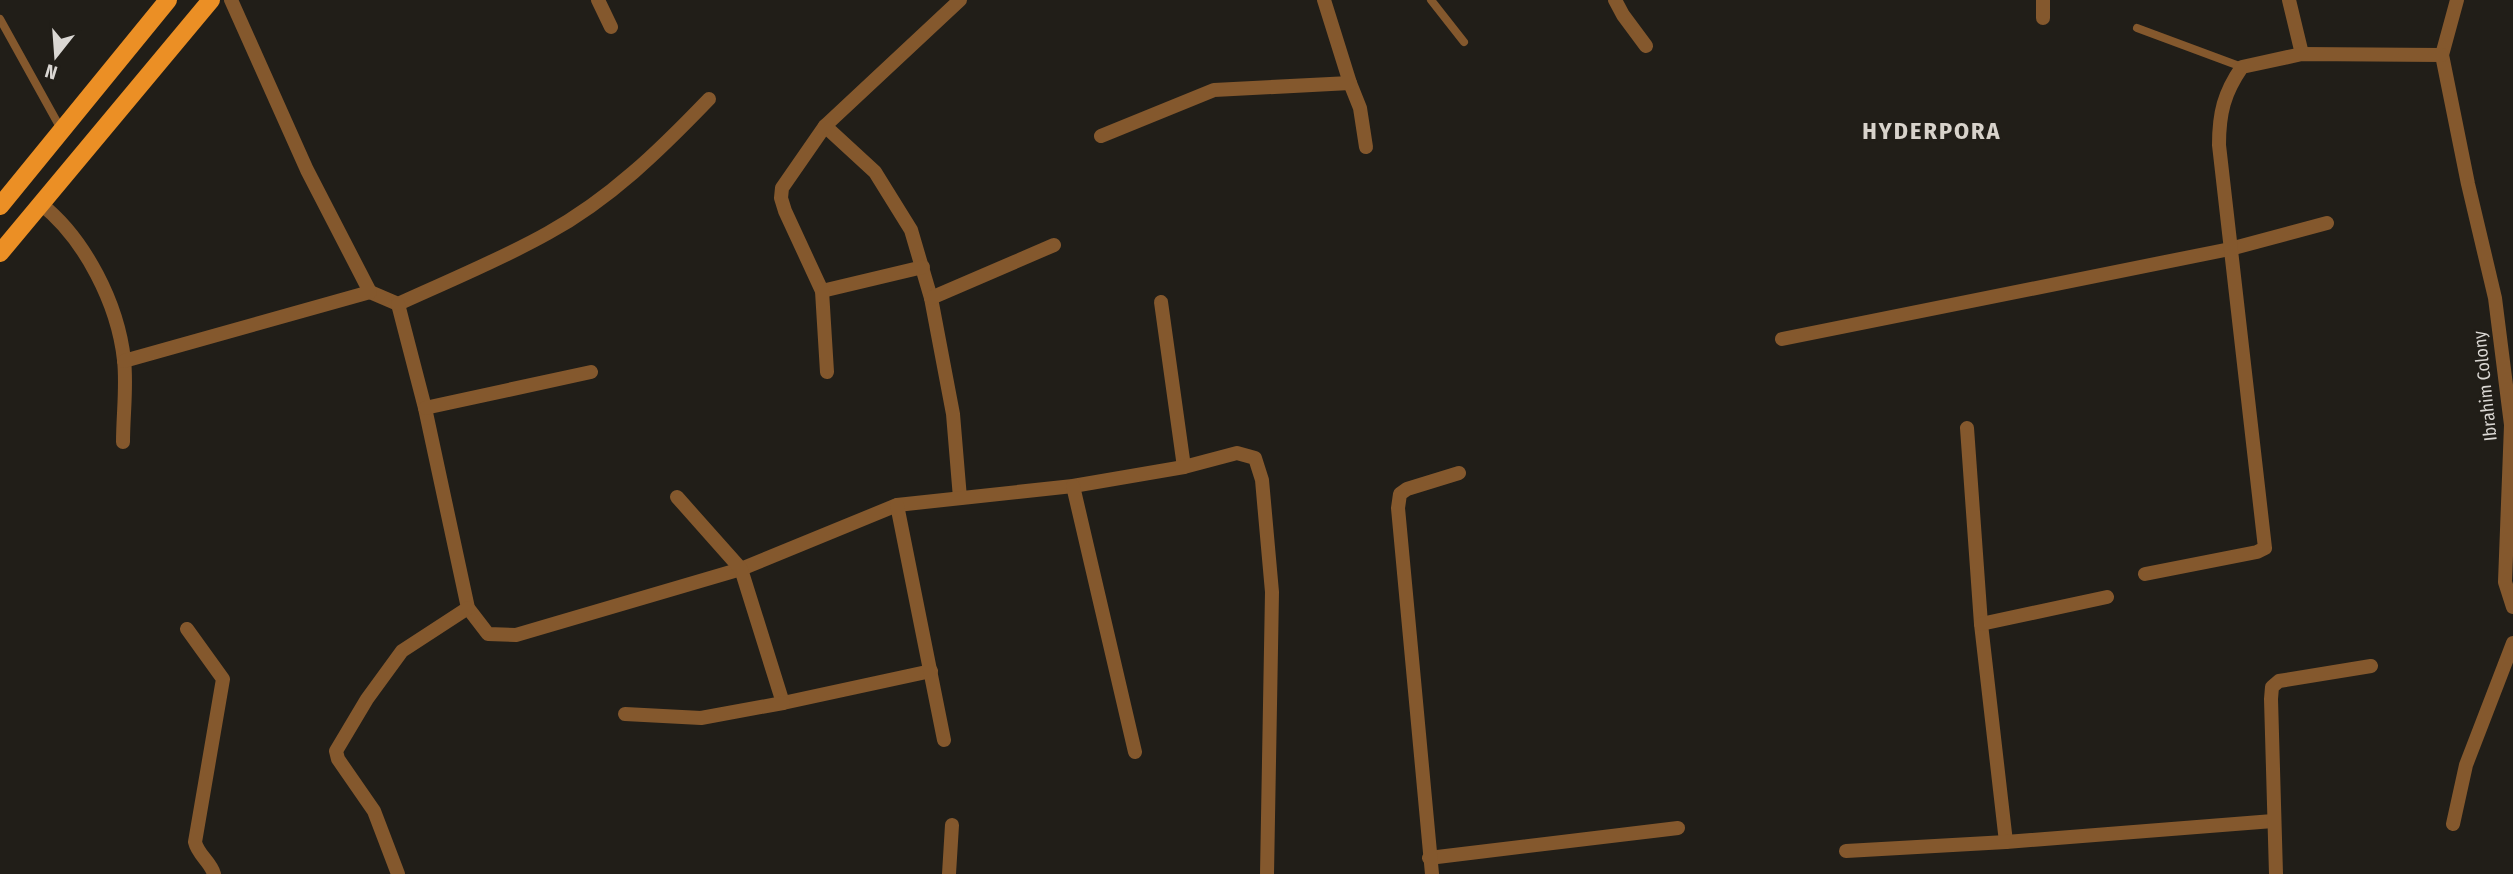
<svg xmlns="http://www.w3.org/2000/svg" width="2513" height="874" viewBox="0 0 2513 874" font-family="'Fira Sans Condensed',sans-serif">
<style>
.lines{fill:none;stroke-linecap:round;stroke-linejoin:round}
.lane{stroke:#84582d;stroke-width:8}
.street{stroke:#84582d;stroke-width:14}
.primary{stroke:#eb8f25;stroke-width:18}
.labels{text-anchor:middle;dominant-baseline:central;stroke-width:5;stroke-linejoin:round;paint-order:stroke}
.street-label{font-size:18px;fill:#dad7d3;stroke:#211e18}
.district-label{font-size:24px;font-weight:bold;letter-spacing:2px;fill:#d8d3cb;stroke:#211e18}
</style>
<rect width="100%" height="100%" fill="#211e18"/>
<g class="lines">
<!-- lane -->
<g class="lane">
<polyline points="1431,0 1464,42"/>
<polyline points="0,19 61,129"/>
<polyline points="2137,28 2242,67"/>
</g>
<!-- street -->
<g class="street">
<polyline points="598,0 611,27"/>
<polyline points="1615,0 1623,15 1646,46"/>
<polyline points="2289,0 2302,54"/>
<polyline points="2457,0 2442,55 2468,184 2495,298 2511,425 2505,582 2513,607"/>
<polyline points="2043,18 2043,0"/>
<polyline points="1350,83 1360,108 1366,147"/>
<polyline points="825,126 875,172 911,230 931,298 953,414 960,498"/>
<polyline points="1101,136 1214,90 1350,83 1324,0"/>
<path d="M41 204C85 239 118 304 124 360 127 386 123 415 123 442"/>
<polyline points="822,291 923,267"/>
<path d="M370 292 398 304C448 281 500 260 548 233 610 199 660 150 709 99"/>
<polyline points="931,298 1054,245"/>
<polyline points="1161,302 1184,467"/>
<polyline points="398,304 425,408 468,608 488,634 516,635 741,569 897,505 1073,486 1184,467 1237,453 1255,458 1262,480 1272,592 1267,874"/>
<polyline points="1782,339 2230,249 2327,223"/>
<polyline points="124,361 370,292 307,170 231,0"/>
<polyline points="827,372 822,291 785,211 781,198 782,188 825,126 960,0"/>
<polyline points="425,408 591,372"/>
<polyline points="1967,428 1981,624 2006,842"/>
<polyline points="1073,486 1135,752"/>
<polyline points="677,497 741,569 783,703 931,671"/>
<polyline points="897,505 944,740"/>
<path d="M2145 574 2257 552 2265 548 2219 145C2219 113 2224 93 2242 67L2302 54 2442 55"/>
<polyline points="1981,624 2107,597"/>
<path d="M187 629 223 679 195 842C198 855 210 861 214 874"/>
<polyline points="625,714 701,718 783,703"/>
<polyline points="2453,824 2466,765 2513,643"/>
<polyline points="1846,851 2006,842 2273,821"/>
<polyline points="1429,858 1678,828"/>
<polyline points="398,874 374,811 338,759 336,751 367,699 402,651 468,608"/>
<polyline points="949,874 952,825"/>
<polyline points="1432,874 1398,508 1400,494 1407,489 1459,473"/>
<polyline points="2276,874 2271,699 2272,687 2279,681 2371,666"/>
</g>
<!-- primary -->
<g class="primary">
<polyline points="0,206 168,0"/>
<polyline points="0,253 211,0"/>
</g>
</g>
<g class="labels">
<!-- street labels -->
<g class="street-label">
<text transform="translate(2485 386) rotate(-96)">Ibrahim Colony</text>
</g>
<!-- district labels -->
<g class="district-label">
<text x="1932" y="131">HYDERPORA</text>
</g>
</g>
<!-- north arrow -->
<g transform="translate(56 56) rotate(197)" stroke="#211e18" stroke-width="5" paint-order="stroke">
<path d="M0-5L12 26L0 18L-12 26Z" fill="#dad7d3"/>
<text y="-10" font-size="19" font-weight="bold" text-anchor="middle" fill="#dad7d3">N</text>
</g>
</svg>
